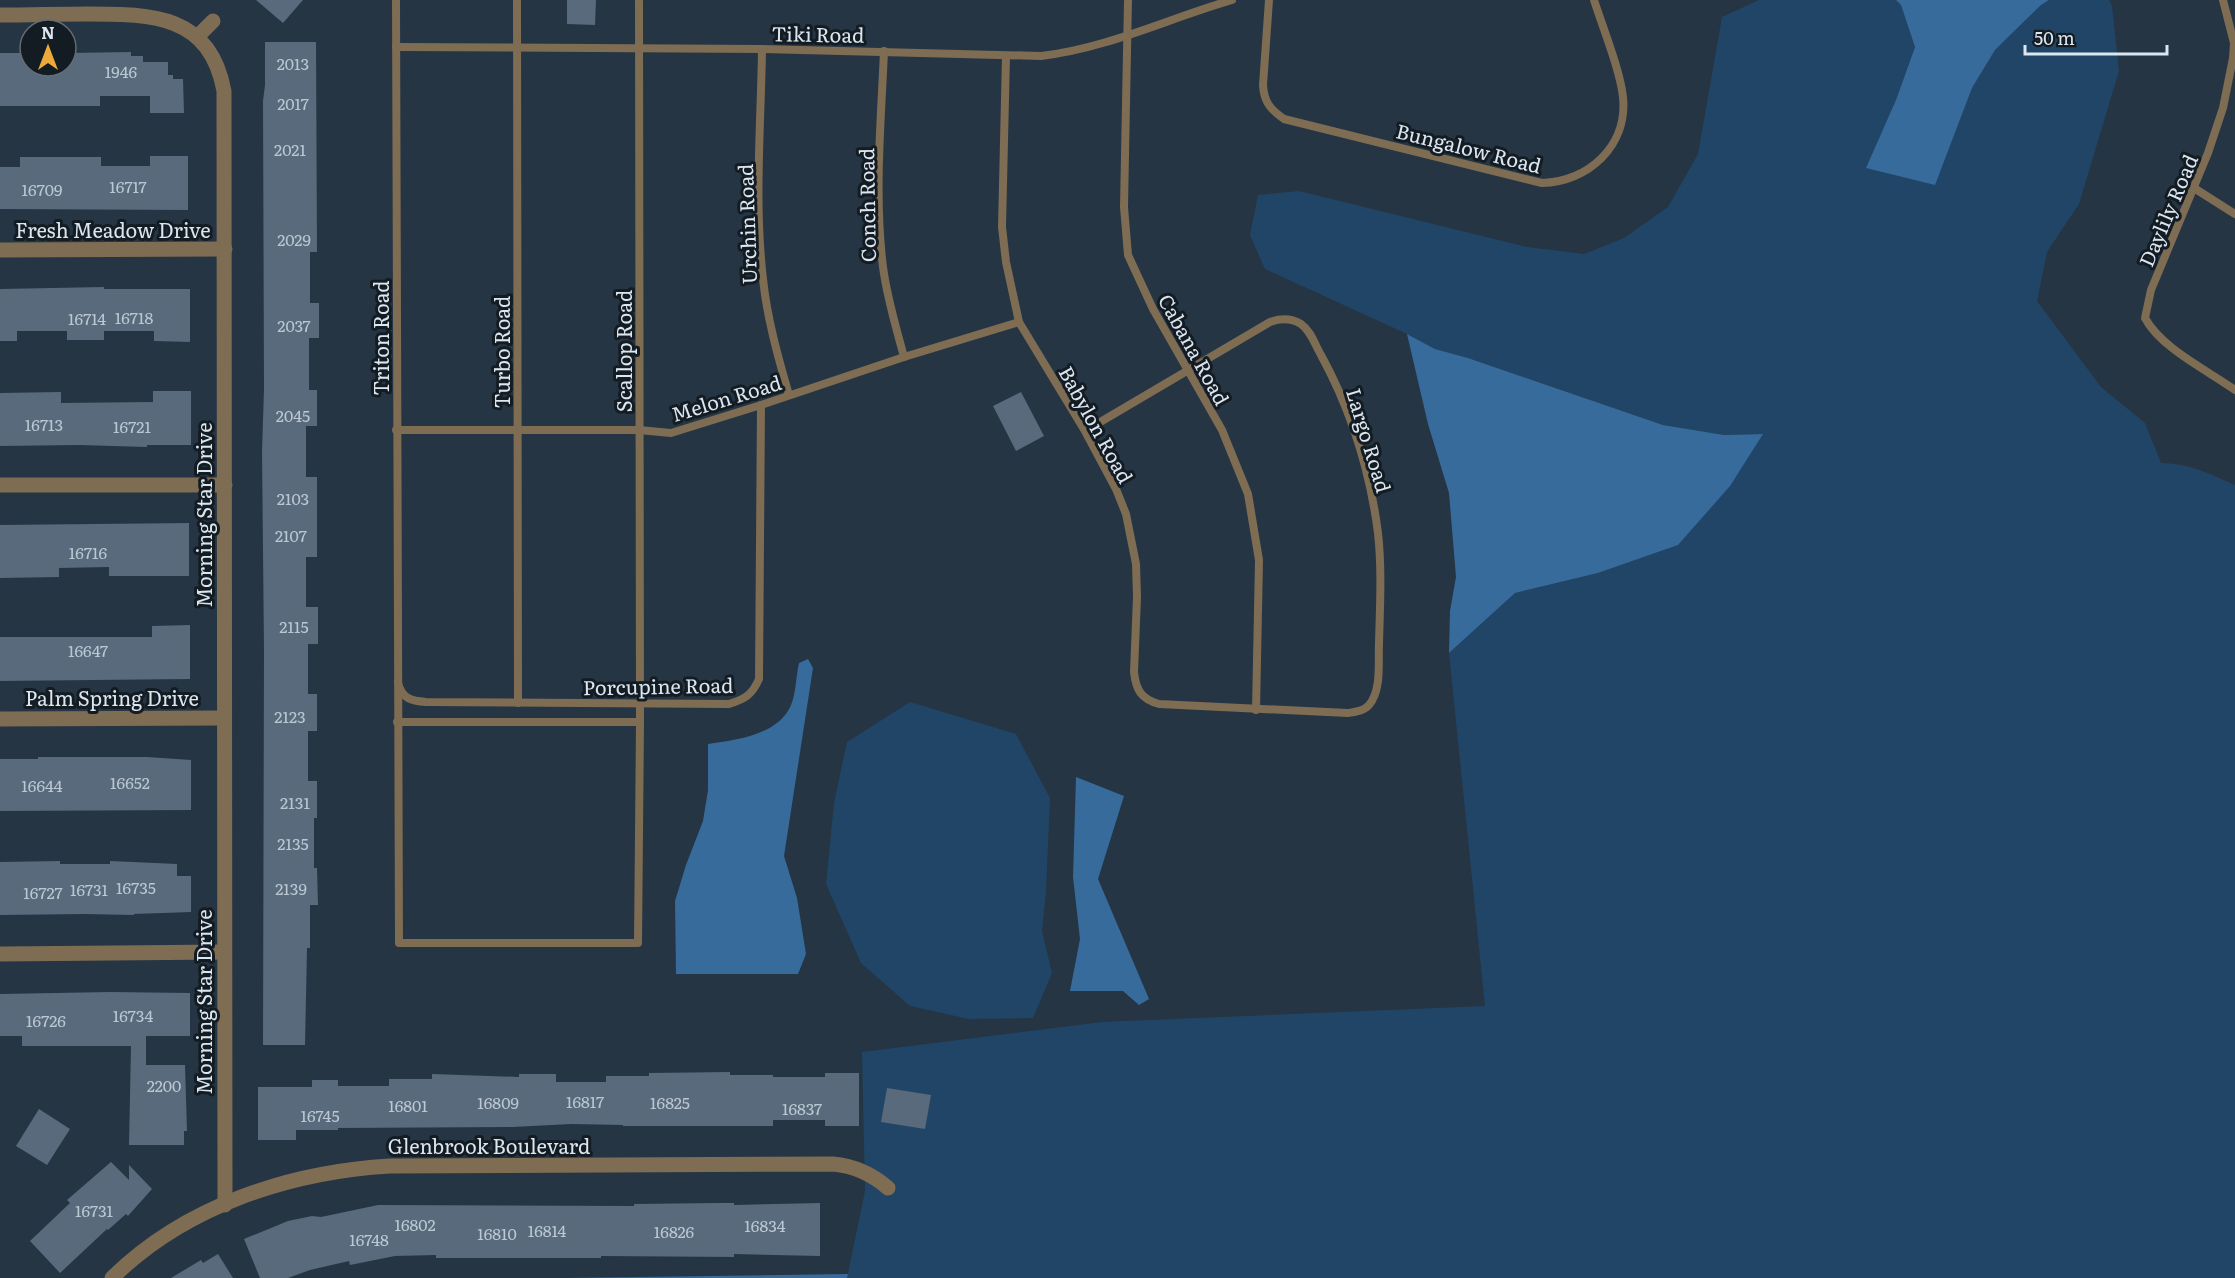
<svg xmlns="http://www.w3.org/2000/svg" width="2235" height="1278" viewBox="0 0 2235 1278" font-family="Literata,serif">
<style>
.green{fill:#214566}
.water{fill:#366b9c}
.building{fill:#586a7b}
.lines{fill:none;stroke-linecap:round;stroke-linejoin:round}
.service{stroke:#7e6c53;stroke-width:8}
.minor{stroke:#7e6c53;stroke-width:15}
.labels{text-anchor:middle;dominant-baseline:central;stroke-width:6;stroke-linejoin:round;paint-order:stroke}
.number-label{font-size:16px;fill:#bbc7d3}
.street-label{font-size:20px;fill:#dce6f0;stroke:#141c23}
</style>
<rect width="100%" height="100%" fill="#253544"/>
<!-- green -->
<g class="green">
<path d="M1759 0H1896L1901 5 1915 47 1896 100 1934 185 1972 88 1995 50 2041 5 2049 0H2109L2112 6 2119 71 2079 204 2047 252 2037 301 2101 387 2145 423 2161 463C2188 463 2211 474 2235 485V1278H847L865 1191 862 1052 1102 1022 1485 1006 1449 653 1515 593 1598 573 1678 545 1762 434 1724 435 1663 425 1468 358 1435 349 1407 334 1265 269 1250 235 1258 195 1299 191 1527 247 1584 254 1624 238 1668 207 1698 154 1722 17Z"/>
<polygon points="910,702 1016,734 1050,798 1046,891 1042,931 1052,973 1033,1018 969,1019 910,1006 861,963 826,884 834,803 847,742"/>
</g>
<!-- water -->
<g class="water">
<polygon points="1896,0 2049,0 2041,5 1995,50 1972,88 1935,185 1866,168 1896,100 1915,47 1901,5"/>
<polygon points="1407,334 1435,349 1468,358 1663,425 1724,435 1763,434 1730,486 1678,545 1598,573 1515,593 1449,653 1450,611 1456,577 1449,493 1428,424"/>
<path d="M808 659 813 668 784 856 797 898 806 954 798 974H676L675 901 686 865 703 821 708 790V744C735 740 779 735 791 705 796 693 796 676 799 663Z"/>
<polygon points="1076,777 1124,796 1098,879 1149,999 1139,1005 1123,991 1070,991 1080,939 1073,877"/>
<polygon points="848,1274 847,1278 564,1278"/>
</g>
<!-- building -->
<g class="building">
<polygon points="256,0 303,0 283,23"/>
<polygon points="567,0 596,0 595,25 567,24"/>
<polygon points="265,42 316,42 317,252 310,252 310,303 319,303 319,338 309,338 309,390 317,390 317,426 306,426 306,477 317,477 317,557 306,557 306,607 318,607 318,644 308,644 308,694 317,694 317,731 308,731 308,781 317,781 317,818 314,818 314,868 317,868 318,905 310,905 310,948 307,948 305,1045 263,1045 264,651 262,452 264,389 263,101 265,85"/>
<polygon points="131,52 131,56 143,56 143,62 168,62 168,75 173,75 173,79 183,79 184,113 150,113 150,96 100,96 100,106 0,106 0,53 30,53 30,66 66,66 66,53"/>
<polygon points="150,156 188,156 188,210 0,209 0,167 20,167 20,157 101,157 101,166 150,166"/>
<polygon points="104,287 104,289 190,289 190,342 154,341 154,331 104,331 104,340 67,340 67,331 17,331 17,341 0,341 0,289"/>
<polygon points="153,391 191,391 191,445 147,445 147,447 79,445 0,446 0,393 61,392 61,403 153,402"/>
<polygon points="1021,392 1044,436 1016,451 993,406"/>
<polygon points="189,523 189,576 109,576 109,567 59,568 59,577 0,578 0,525"/>
<polygon points="190,625 190,679 0,681 0,637 152,637 152,626"/>
<polygon points="38,757 147,757 191,760 191,810 0,811 0,759 38,759"/>
<polygon points="60,861 60,864 110,864 110,861 177,864 177,876 191,876 191,912 134,914 134,915 85,914 0,915 0,862"/>
<polygon points="110,992 190,993 190,1036 146,1036 146,1065 185,1065 187,1131 184,1131 184,1145 129,1145 131,1046 22,1046 22,1036 0,1036 0,994"/>
<polygon points="730,1072 730,1075 773,1075 773,1077 825,1077 825,1073 859,1073 859,1126 825,1126 825,1120 773,1120 773,1126 623,1126 623,1125 571,1124 513,1127 338,1128 338,1130 296,1130 296,1140 258,1140 258,1087 312,1087 312,1080 338,1080 338,1086 389,1086 389,1079 432,1079 432,1074 519,1077 519,1074 556,1074 556,1082 606,1082 606,1076 649,1076 649,1073"/>
<polygon points="887,1088 931,1095 925,1129 881,1122"/>
<polygon points="39,1109 70,1129 47,1165 16,1146"/>
<polygon points="111,1162 129,1180 129,1165 152,1189 128,1216 126,1214 108,1230 107,1229 60,1273 30,1241 70,1203 67,1200"/>
<polygon points="718,1203 734,1203 734,1205 820,1203 820,1256 734,1254 734,1257 601,1256 601,1258 436,1258 436,1255 395,1256 350,1265 349,1261 310,1270 288,1278 260,1278 244,1239 288,1221 312,1216 321,1217 378,1205 634,1206 634,1204"/>
<polygon points="218,1254 233,1278 171,1278 201,1260 203,1263"/>
</g>
<g class="lines">
<!-- service -->
<g class="service">
<polyline points="396,0 399,943 638,943 640,722 639,0"/>
<polyline points="517,0 518,703"/>
<polyline points="1128,0 1124,207 1128,255 1153,309 1222,430 1248,494 1259,560 1256,710"/>
<path d="M1269 0 1263 85C1264 102 1270 109 1284 119L1542 183C1588 182 1628 146 1623 97 1620 70 1603 28 1594 0"/>
<path d="M2223 0 2234 43 2233 58 2223 108 2208 153 2151 290 2145 318C2161 348 2207 370 2235 390"/>
<path d="M396 47 762 49 1041 56C1108 48 1167 19 1232 0"/>
<path d="M762 49C761 125 754 203 763 279 767 318 778 357 789 395"/>
<path d="M884 51C881 122 874 196 883 267 887 298 896 327 904 357"/>
<path d="M1006 56 1002 227 1006 262 1019 322 1085 431 1116 489 1126 514 1136 564 1137 597 1134 672C1136 690 1141 699 1159 704L1348 713C1355 712 1364 711 1369 705 1382 690 1378 661 1379 643 1380 606 1382 569 1378 533 1370 471 1351 410 1321 355 1315 345 1311 331 1301 324 1291 318 1281 318 1270 322L1085 431"/>
<polyline points="2194,188 2235,214"/>
<polyline points="396,430 639,430 671,433 761,405 904,357 1019,322"/>
<path d="M398 683C402 699 412 701 426 702L729 704C745 699 752 695 759 679L761 405"/>
<polyline points="397,722 640,722"/>
</g>
<!-- minor -->
<g class="minor">
<path d="M0 15C29 15 59 14 88 14 153 14 210 15 224 91L225 1205"/>
<polyline points="197,37 213,21"/>
<polyline points="0,250 225,249"/>
<polyline points="0,485 225,485"/>
<polyline points="0,719 224,718"/>
<polyline points="0,954 224,952"/>
<path d="M112 1278C185 1206 289 1172 390 1166L833 1164C855 1166 872 1174 888 1188"/>
</g>
</g>
<g class="labels">
<!-- number labels -->
<g class="number-label">
<text x="293" y="63">2013</text>
<text x="121" y="71">1946</text>
<text x="293" y="103">2017</text>
<text x="290" y="149">2021</text>
<text x="128" y="186">16717</text>
<text x="42" y="189">16709</text>
<text x="294" y="239">2029</text>
<text x="134" y="317">16718</text>
<text x="87" y="318">16714</text>
<text x="294" y="325">2037</text>
<text x="293" y="415">2045</text>
<text x="44" y="424">16713</text>
<text x="132" y="426">16721</text>
<text x="293" y="498">2103</text>
<text x="291" y="535">2107</text>
<text x="88" y="552">16716</text>
<text x="294" y="626">2115</text>
<text x="88" y="650">16647</text>
<text x="290" y="716">2123</text>
<text x="130" y="782">16652</text>
<text x="42" y="785">16644</text>
<text x="295" y="802">2131</text>
<text x="293" y="843">2135</text>
<text x="136" y="887">16735</text>
<text x="291" y="888">2139</text>
<text x="89" y="889">16731</text>
<text x="43" y="892">16727</text>
<text x="133" y="1015">16734</text>
<text x="46" y="1020">16726</text>
<text x="164" y="1085">2200</text>
<text x="585" y="1101">16817</text>
<text x="498" y="1102">16809</text>
<text x="670" y="1102">16825</text>
<text x="408" y="1105">16801</text>
<text x="802" y="1108">16837</text>
<text x="320" y="1115">16745</text>
<text x="94" y="1210">16731</text>
<text x="415" y="1224">16802</text>
<text x="765" y="1225">16834</text>
<text x="547" y="1230">16814</text>
<text x="674" y="1231">16826</text>
<text x="497" y="1233">16810</text>
<text x="369" y="1239">16748</text>
</g>
<!-- street labels -->
<g class="street-label">
<text transform="translate(818 33) rotate(1)">Tiki Road</text>
<text transform="translate(1469 147) rotate(14)">Bungalow Road</text>
<text transform="translate(866 205) rotate(-91)">Conch Road</text>
<text transform="translate(2167 210) rotate(-67)">Daylily Road</text>
<text transform="translate(746 224) rotate(-92)">Urchin Road</text>
<text x="113" y="229">Fresh Meadow Drive</text>
<text transform="translate(380 338) rotate(-90)">Triton Road</text>
<text transform="translate(1195 349) rotate(61)">Cabana Road</text>
<text transform="translate(623 351) rotate(-90)">Scallop Road</text>
<text transform="translate(501 352) rotate(-90)">Turbo Road</text>
<text transform="translate(726 397) rotate(-17)">Melon Road</text>
<text transform="translate(1097 424) rotate(61)">Babylon Road</text>
<text transform="translate(1370 440) rotate(73)">Largo Road</text>
<text transform="translate(203 515) rotate(-90)">Morning Star Drive</text>
<text transform="translate(658 685) rotate(-1)">Porcupine Road</text>
<text x="112" y="697">Palm Spring Drive</text>
<text transform="translate(203 1002) rotate(-90)">Morning Star Drive</text>
<text x="489" y="1145">Glenbrook Boulevard</text>
</g>
</g>
<!-- north arrow -->
<g transform="translate(48 48)"><circle r="28" fill="#141c23" stroke="#646d75" stroke-width="1.5"/>
<path d="M0-4.5L10 22L0 15L-10 22Z" fill="#ebaa39"/>
<text y="-9" font-size="16" font-weight="bold" text-anchor="middle" fill="#dce6f0">N</text>
</g>
<!-- scale -->
<path d="M2025 45v9h142v-9" fill="none" stroke="#dce6f0" stroke-width="3"/>
<text x="2034" y="45" font-size="18" fill="#dce6f0" stroke="#141c23" stroke-width="4.5" paint-order="stroke">50 m</text>
</svg>
